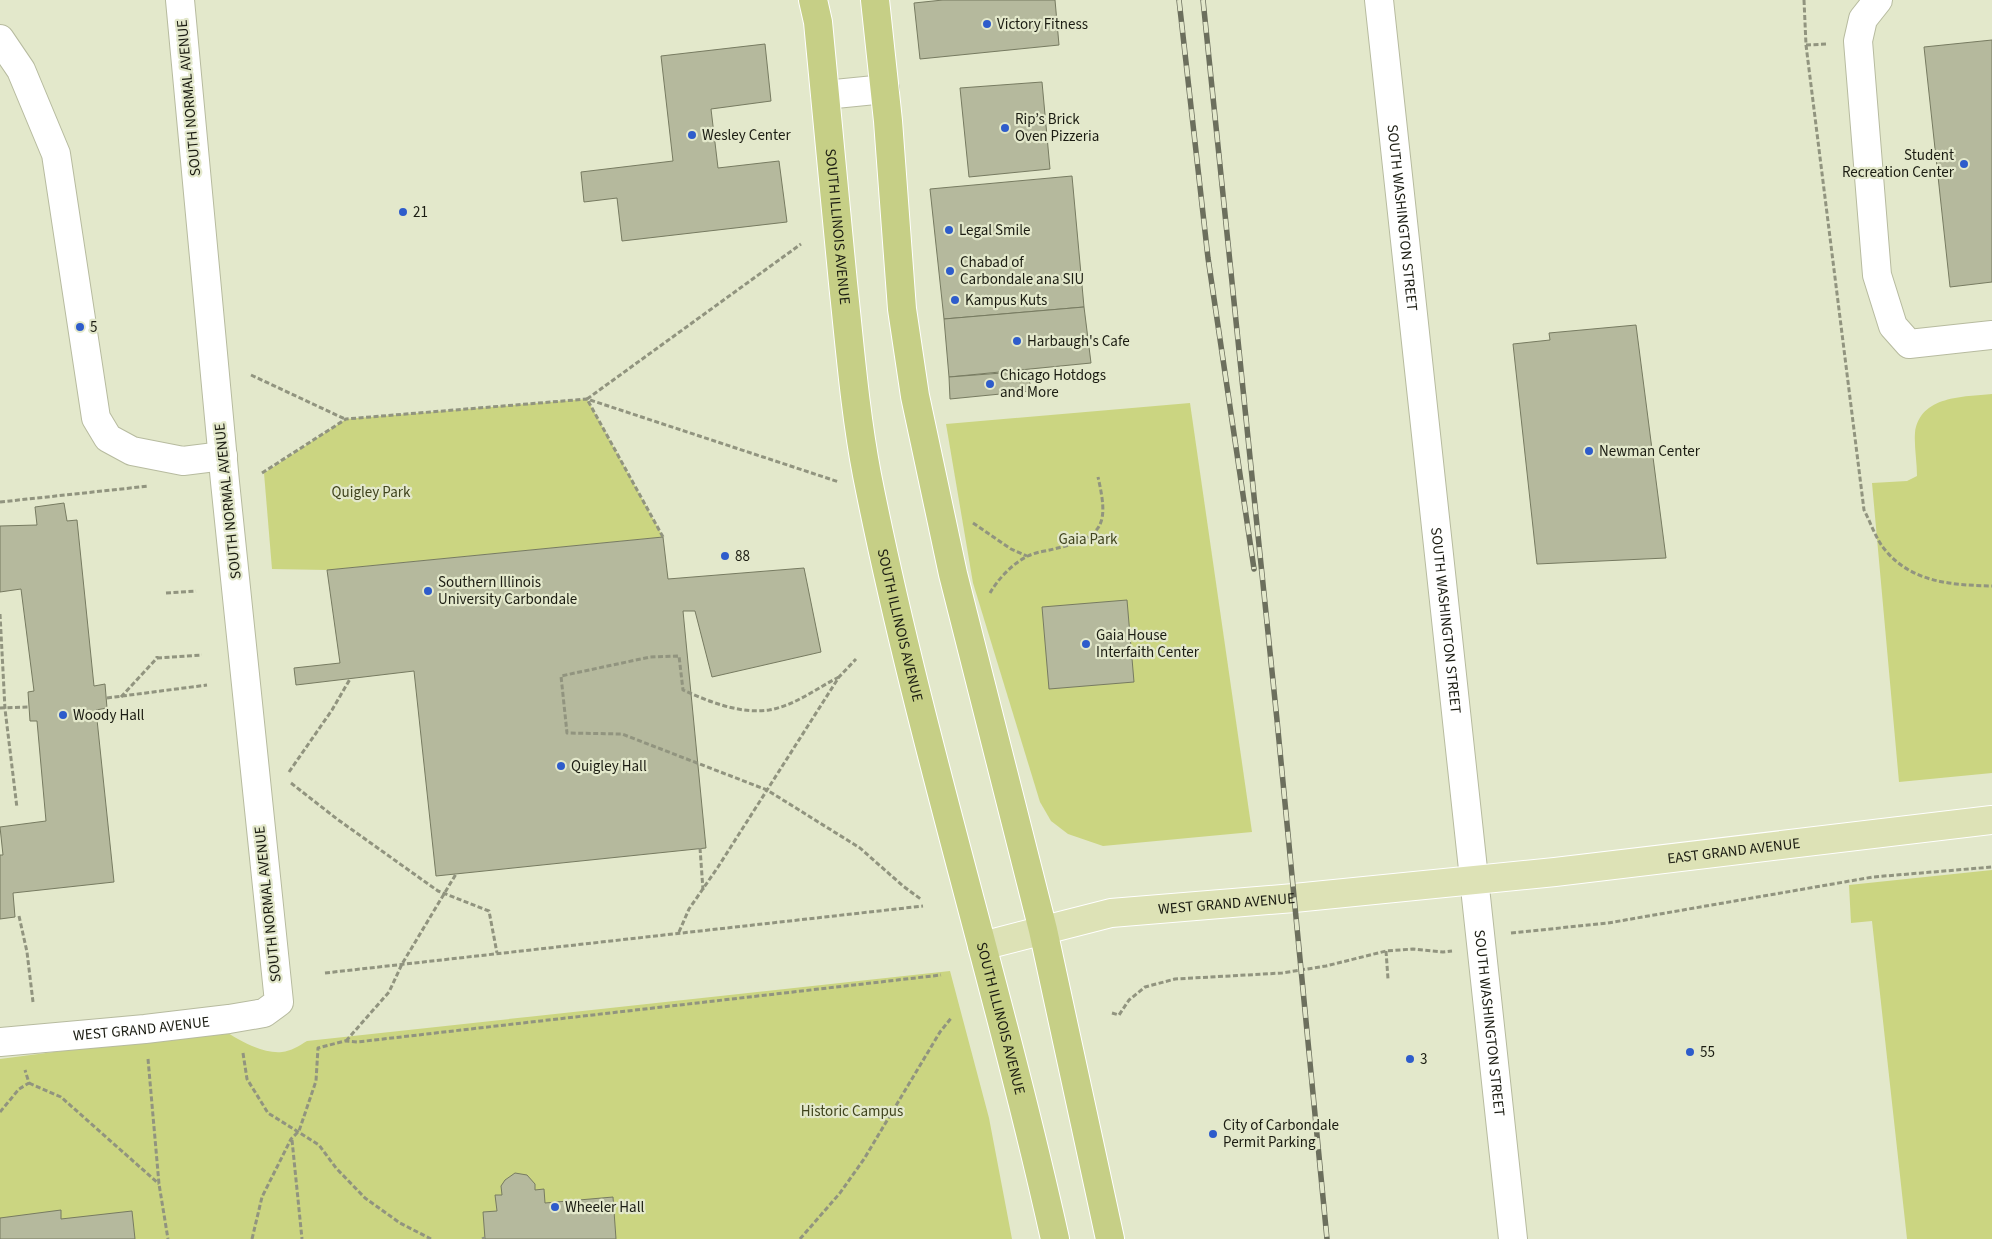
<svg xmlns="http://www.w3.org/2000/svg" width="1992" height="1239" viewBox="0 0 1992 1239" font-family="'Source Sans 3',sans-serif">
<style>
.green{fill:#cbd581}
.building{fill:#b5b99d;stroke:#777b61}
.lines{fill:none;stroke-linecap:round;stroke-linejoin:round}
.minor-casing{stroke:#b7bb9f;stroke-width:30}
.major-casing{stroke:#fff;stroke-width:30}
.highway-casing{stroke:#fff;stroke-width:30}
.path{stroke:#91947f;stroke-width:3;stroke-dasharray:5 2.5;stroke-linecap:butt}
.minor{stroke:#fff;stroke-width:28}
.major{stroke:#dde2b6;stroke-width:28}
.highway{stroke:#c6cf86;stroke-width:28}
.rail-casing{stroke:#6c6f5d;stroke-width:5.5}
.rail{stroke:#e3e8cb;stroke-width:4;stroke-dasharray:11;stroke-linecap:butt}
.poi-dot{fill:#2e5ccb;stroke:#e3e8cb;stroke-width:2}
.labels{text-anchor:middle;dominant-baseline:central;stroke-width:4.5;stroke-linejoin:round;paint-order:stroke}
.poi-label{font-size:15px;fill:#1b1c12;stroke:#e3e8cb;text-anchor:start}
.street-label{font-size:15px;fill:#1b1c12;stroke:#e3e8cb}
.park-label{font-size:15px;fill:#40441e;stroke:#e3e8cb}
</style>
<rect width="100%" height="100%" fill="#e3e8cb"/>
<!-- green -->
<g class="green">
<path d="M1992 394V773L1899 782 1872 483 1907 481 1917 476C1917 462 1914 446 1915 433 1920 395 1964 397 1992 394Z"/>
<polygon points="587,399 663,537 327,570 272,569 264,473 346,419"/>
<polygon points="1190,403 1252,832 1103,846 1068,834 1051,821 1040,802 973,583 946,424"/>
<polygon points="1992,870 1992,1239 1907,1239 1872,921 1851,923 1849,885"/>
<path d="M950 971 989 1118 1012 1239H0V1059L223 1030C239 1040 262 1054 282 1052 291 1051 299 1046 307 1041Z"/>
</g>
<!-- building -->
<g class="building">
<polygon points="943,0 1055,0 1059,45 920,59 914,3"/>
<polygon points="1992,40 1992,282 1950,287 1924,47"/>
<polygon points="765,44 771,101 711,109 718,168 779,161 787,222 622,241 617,198 584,202 581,172 673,161 661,56"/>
<polygon points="1042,82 1050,169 969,177 960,88"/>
<polygon points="1072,176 1084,307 944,319 930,189"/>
<polygon points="1084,307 1091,363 949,377 944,319"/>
<polygon points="1636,325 1666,558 1537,564 1513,344 1550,340 1549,333"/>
<polygon points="1028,371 1031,391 950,399 949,377"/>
<polygon points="64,503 67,521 77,520 94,686 105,684 107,708 96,710 114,882 13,893 15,917 0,919 0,855 3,855 0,827 46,821 37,721 30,721 28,692 34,691 21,589 0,592 0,526 37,525 35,507"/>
<polygon points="663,537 668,579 804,568 821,652 712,677 695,611 683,611 706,848 436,876 414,671 296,685 294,668 340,663 327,570"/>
<polygon points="1127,600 1134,682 1049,689 1042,607"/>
<polygon points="515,1173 527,1175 535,1184 535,1190 544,1189 545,1203 613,1197 616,1239 485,1239 483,1212 497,1211 495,1195 502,1195 501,1186 505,1180"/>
<polygon points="61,1210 61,1219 132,1211 135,1239 0,1239 0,1218"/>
</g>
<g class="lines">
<!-- minor casing -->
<g class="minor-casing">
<g id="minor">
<path id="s1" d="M1379 0 1513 1239"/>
<polyline points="1878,0 1863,19 1858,41 1877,275 1893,326 1909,344 1992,335"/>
<polyline points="0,39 21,70 56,154 96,418 108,438 132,451 183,461 223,456"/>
<polyline points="825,95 885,89"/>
<path id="s2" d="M0 1042 145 1029 229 1019 264 1013 279 1002 225 482 180 0"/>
</g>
</g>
<!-- major casing -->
<g class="major-casing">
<g id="major">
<path id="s3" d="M982 946 1111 913 1294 898 1555 872 1992 820"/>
</g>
</g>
<!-- highway casing -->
<g class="highway-casing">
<g id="highway">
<path id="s4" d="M813 0 818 22C827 109 835 196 843 283 850 348 855 412 867 475 918 733 998 983 1055 1239"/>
<polyline points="875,0 888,121 902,309 915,396 953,574 1043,930 1110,1239"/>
</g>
</g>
<!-- path -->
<g class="path">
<path d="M1804 0 1806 45 1864 510C1871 523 1876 540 1886 551 1913 583 1953 585 1992 586"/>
<polyline points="1806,45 1828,44"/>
<polyline points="251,375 345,419"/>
<polyline points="262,473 346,419 587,399 839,482"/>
<polyline points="0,502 149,486"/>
<polyline points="973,523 1011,549 1027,556"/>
<polyline points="663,537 587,399 801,244"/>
<polyline points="166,593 196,591"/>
<path d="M990 593C998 579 1013 563 1028 556 1036 552 1046 551 1054 549 1104 537 1109 525 1098 477"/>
<polyline points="0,614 5,709 17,808"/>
<polyline points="157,658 202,655"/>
<path d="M839 677C817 688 794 706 769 710 739 714 710 702 683 690L679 656 650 657 561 676 567 733 622 734 767 790 860 848 903 886 922 900"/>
<polyline points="121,697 157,658 157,656"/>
<polyline points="107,698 207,685"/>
<polyline points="0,708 29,707"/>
<polyline points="289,772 332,710 350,679"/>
<polyline points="291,783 337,819 438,891 489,911 497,953"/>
<polyline points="700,848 703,890"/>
<polyline points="19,916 27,952 33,1002"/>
<polyline points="679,932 689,909 718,867 839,677 856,659"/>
<polyline points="1511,933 1608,923 1873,877 1992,867"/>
<polyline points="1386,951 1388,979"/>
<polyline points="325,973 923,906"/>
<polyline points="1112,1013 1119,1015 1129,1000 1145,987 1175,979 1282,973 1326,966 1386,951 1413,949 1443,952 1452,951"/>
<polyline points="346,1041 389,992 402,964 456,874"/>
<polyline points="243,1053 247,1079 268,1113 319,1145 336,1168 365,1198 400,1223 431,1239"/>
<polyline points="148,1059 159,1184 168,1239"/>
<polyline points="29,1083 61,1097 159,1184"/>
<polyline points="0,1112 19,1089 29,1083 25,1070"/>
<polyline points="292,1140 302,1239"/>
<polyline points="252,1239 262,1197 291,1139 299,1131 316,1081 318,1048 345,1041 357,1042 941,975"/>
<polyline points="482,1239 485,1238"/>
<polyline points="800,1239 840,1193 864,1159 940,1032 952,1017"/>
</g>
<!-- minor -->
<use href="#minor" class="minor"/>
<!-- major -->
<use href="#major" class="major"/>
<!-- highway -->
<use href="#highway" class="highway"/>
<!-- rail casing -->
<g class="rail-casing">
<g id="rail">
<polyline points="1179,0 1208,258 1254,569"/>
<polyline points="1203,0 1277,720 1327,1239"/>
</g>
</g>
<!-- rail -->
<use href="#rail" class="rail"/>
</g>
<!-- markers -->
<g class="poi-dot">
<circle cx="987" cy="24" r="5"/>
<circle cx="1005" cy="128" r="5"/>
<circle cx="692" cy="135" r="5"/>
<circle cx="1964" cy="164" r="5"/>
<circle cx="403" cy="212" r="5"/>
<circle cx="949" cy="230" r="5"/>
<circle cx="950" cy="271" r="5"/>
<circle cx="955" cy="300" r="5"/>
<circle cx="80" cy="327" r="5"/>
<circle cx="1017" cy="341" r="5"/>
<circle cx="990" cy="384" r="5"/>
<circle cx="1589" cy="451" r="5"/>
<circle cx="725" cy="556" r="5"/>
<circle cx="428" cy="591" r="5"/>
<circle cx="1086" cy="644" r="5"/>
<circle cx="63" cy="715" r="5"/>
<circle cx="561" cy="766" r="5"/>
<circle cx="1690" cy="1052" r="5"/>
<circle cx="1410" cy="1059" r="5"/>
<circle cx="1213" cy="1134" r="5"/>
<circle cx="555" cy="1207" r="5"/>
</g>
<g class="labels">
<!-- poi labels -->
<g class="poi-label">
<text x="997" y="24">Victory Fitness</text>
<text x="1015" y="119">Rip’s Brick<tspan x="1015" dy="17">Oven Pizzeria</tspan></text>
<text x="702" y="135">Wesley Center</text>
<text x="1954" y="155" text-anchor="end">Student<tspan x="1954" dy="17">Recreation Center</tspan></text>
<text x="413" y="212">21</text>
<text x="959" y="230">Legal Smile</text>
<text x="960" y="262">Chabad of<tspan x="960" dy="17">Carbondale ana SIU</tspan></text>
<text x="965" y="300">Kampus Kuts</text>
<text x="90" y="327">5</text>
<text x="1027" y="341">Harbaugh's Cafe</text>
<text x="1000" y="375">Chicago Hotdogs<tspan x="1000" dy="17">and More</tspan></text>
<text x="1599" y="451">Newman Center</text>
<text x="735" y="556">88</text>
<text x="438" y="582">Southern Illinois<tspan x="438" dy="17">University Carbondale</tspan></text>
<text x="1096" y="635">Gaia House<tspan x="1096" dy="17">Interfaith Center</tspan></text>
<text x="73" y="715">Woody Hall</text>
<text x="571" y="766">Quigley Hall</text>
<text x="1700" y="1052">55</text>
<text x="1420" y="1059">3</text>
<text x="1223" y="1125">City of Carbondale<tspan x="1223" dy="17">Permit Parking</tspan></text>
<text x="565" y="1207">Wheeler Hall</text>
</g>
<!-- street labels -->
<g class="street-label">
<text transform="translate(189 98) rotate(-95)">SOUTH NORMAL AVENUE</text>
<text stroke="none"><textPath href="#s1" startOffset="219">SOUTH WASHINGTON STREET</textPath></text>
<text stroke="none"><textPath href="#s4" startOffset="228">SOUTH ILLINOIS AVENUE</textPath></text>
<text transform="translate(228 501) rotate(-96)">SOUTH NORMAL AVENUE</text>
<text stroke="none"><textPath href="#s1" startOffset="624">SOUTH WASHINGTON STREET</textPath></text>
<text stroke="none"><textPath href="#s4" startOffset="632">SOUTH ILLINOIS AVENUE</textPath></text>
<text stroke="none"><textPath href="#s3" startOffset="759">EAST GRAND AVENUE</textPath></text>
<text stroke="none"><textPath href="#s3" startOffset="249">WEST GRAND AVENUE</textPath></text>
<text transform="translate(268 904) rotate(-96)">SOUTH NORMAL AVENUE</text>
<text stroke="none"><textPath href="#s4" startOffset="1038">SOUTH ILLINOIS AVENUE</textPath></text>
<text stroke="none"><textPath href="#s1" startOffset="1029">SOUTH WASHINGTON STREET</textPath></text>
<text stroke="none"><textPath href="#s2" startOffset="142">WEST GRAND AVENUE</textPath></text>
</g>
<!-- park labels -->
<g class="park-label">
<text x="371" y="492">Quigley Park</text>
<text x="1088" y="539">Gaia Park</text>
<text x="852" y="1111">Historic Campus</text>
</g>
</g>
</svg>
